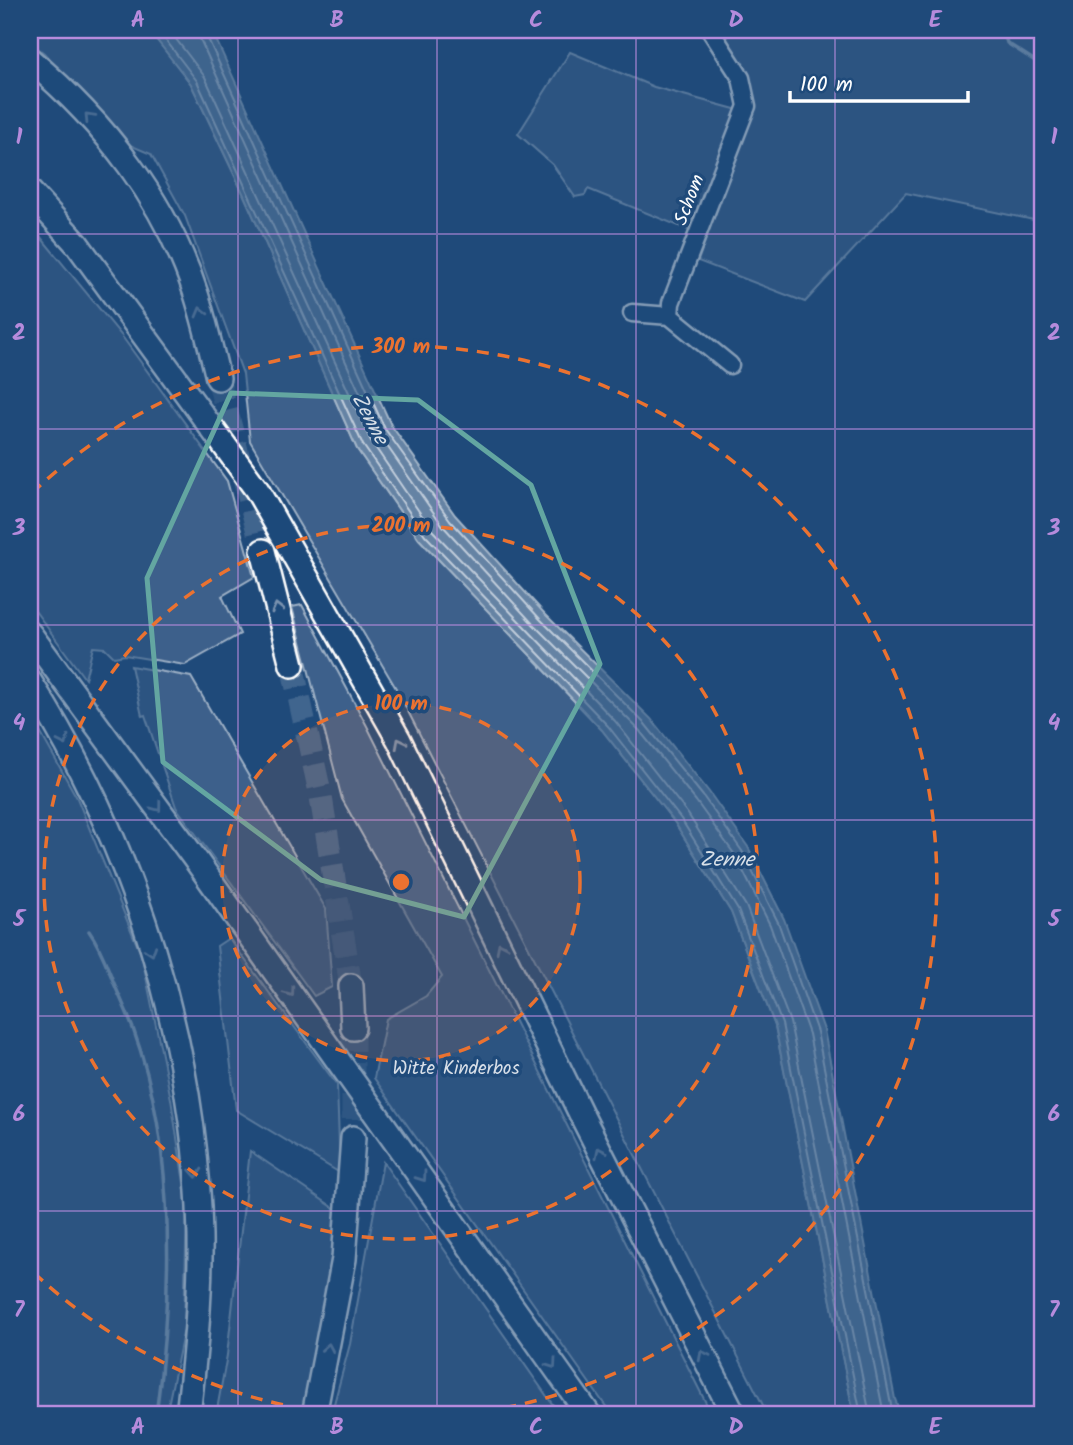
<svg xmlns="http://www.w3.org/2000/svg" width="1073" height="1445" viewBox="0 0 1073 1445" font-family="Kalam,sans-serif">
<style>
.green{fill:#3c618b;stroke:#9eb0c5;stroke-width:2}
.water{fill:#6583a4;stroke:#a3b5c8;stroke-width:2}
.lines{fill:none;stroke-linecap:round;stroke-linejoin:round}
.shore{stroke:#c1cddb;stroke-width:2}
.stream{stroke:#a3b5c8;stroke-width:3.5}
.highway-tunnel{stroke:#41658e;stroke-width:23;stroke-dasharray:23 11;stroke-linecap:butt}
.minor-casing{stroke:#fff;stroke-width:21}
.highway-casing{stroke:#fff;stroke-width:28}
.minor{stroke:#1f4a7a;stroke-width:16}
.highway{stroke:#1f4a7a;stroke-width:23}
.oneway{stroke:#7992af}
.marked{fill:none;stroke:#63a6a1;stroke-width:5;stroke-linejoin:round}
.grid{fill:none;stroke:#b68bdc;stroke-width:2;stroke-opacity:0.55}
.ring{fill:none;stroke:#eb7230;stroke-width:3.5;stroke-dasharray:12 9}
.labels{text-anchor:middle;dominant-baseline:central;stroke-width:7;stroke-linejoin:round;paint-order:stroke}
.street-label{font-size:19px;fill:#fff;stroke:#1f4a7a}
.park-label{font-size:19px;fill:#d8dfe8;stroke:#1f4a7a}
.water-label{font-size:21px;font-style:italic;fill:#d8e0e8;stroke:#1f4a7a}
.centre{fill:#eb7230;stroke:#1f4a7a;stroke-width:3.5}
.ring-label{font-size:21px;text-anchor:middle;font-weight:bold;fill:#eb7230;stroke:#1f4a7a;stroke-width:7;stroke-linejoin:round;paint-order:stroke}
.neatline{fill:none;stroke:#b68bdc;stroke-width:2.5}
.grid-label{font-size:23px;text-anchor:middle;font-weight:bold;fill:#b68bdc}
</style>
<rect width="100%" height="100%" fill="#1f4a7a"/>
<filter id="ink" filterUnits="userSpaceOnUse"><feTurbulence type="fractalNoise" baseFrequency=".0143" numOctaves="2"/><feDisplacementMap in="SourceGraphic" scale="14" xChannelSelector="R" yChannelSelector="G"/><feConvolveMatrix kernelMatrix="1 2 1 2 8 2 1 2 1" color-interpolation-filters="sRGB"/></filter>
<g filter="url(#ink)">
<!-- green -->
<g class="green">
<polygon points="30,30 149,30 191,84 243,193 357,449 419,539 602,730 675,823 731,912 775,1026 854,1415 768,1415 397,690 250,441 243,374 185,216 151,154 125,143 44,53 30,42"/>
<path d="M721 30H1043V222L906 193 805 302 698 261 753 108C753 74 738 58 721 30Z"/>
<polygon points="570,52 654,87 742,111 696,233 588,189 585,195 575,197 553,165 518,134"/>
<polygon points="30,224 121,335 227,481 254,577 222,596 240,634 185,665 125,655 114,657 105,648 93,647 85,679 30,604"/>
<polygon points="302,605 367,726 712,1415 612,1415 374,1078 386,1019 426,996 442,977 342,799 292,607"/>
<polygon points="131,666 191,677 326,909 332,987 314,996 176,807 145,715 142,716"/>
<polygon points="30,714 77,798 142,957 171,1099 187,1202 184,1329 166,1415 30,1415"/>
<polygon points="229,938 337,1085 340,1173 236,1110 217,946"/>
<polygon points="250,1151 340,1212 315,1378 302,1415 216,1415 227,1355"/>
<polygon points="383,1162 560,1415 331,1415 350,1344"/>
</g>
<!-- water -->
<polygon class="water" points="149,30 209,30 214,35 391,425 455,515 545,614 651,719 709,792 748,847 784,919 824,1030 895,1399 901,1415 854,1415 775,1026 731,912 675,823 602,730 419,539 357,449 243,193 191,84"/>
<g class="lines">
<!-- shore -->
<g class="shore">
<polyline points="158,30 197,81 363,445 425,535 608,726 681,819 738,910 782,1024 861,1415"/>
<polyline points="169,30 205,77 371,441 431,529 615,721 688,814 746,906 790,1022 870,1415"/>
<polyline points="196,30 378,433 443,526 534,625 639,730 696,801 735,855 770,925 809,1034 884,1415"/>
<polyline points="204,30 385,429 450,520 540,619 645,724 703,796 742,851 778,922 817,1032 893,1415"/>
</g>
<!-- stream -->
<g class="stream">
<polyline points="1003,30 1007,43 1043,66"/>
<path d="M89 931C104 952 109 974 120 997 177 1120 174 1284 156 1415"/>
</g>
<!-- highway-tunnel -->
<g class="highway-tunnel">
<polyline points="218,378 263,551"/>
<polyline points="292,665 321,797 351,986"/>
<polyline points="353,1028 353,1138"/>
</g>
<!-- minor casing -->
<g class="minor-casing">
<g id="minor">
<polyline points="710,30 741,78 747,106 671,303 670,316 730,365"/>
<polyline points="632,313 670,316"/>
</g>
</g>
<!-- highway casing -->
<g class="highway-casing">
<g id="highway">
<path d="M30 60C104 122 166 201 196 294 205 322 211 350 218 378"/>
<polyline points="30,192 77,244 257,490 399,740 583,1118 734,1415"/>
<polyline points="263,551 292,665"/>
<polyline points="30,634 198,863 589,1415"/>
<path d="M30 682C133 843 196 1044 200 1235 201 1295 195 1355 188 1415"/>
<polyline points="351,986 353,1028"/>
<polyline points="314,1415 344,1259 353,1138"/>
</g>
</g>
<!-- minor -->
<use href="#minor" class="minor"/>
<!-- highway -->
<use href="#highway" class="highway"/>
</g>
<!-- one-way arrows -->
<defs><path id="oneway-chevron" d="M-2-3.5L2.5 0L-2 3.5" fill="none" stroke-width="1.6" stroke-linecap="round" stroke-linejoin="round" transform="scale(1.75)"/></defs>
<g class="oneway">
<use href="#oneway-chevron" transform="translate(89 117) rotate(-133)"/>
<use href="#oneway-chevron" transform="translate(201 312) rotate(-105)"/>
<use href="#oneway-chevron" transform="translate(277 608) rotate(-104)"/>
<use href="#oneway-chevron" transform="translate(64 741) rotate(64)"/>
<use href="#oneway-chevron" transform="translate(400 743) rotate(-117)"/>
<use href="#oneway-chevron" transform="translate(157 807) rotate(53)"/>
<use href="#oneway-chevron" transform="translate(501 947) rotate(-116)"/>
<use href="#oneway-chevron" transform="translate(151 951) rotate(72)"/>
<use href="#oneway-chevron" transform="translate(290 992) rotate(54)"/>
<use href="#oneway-chevron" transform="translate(600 1152) rotate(-116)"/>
<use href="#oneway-chevron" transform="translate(196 1173) rotate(86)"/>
<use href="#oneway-chevron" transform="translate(422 1177) rotate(55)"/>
<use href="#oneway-chevron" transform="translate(328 1348) rotate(-80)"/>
<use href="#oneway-chevron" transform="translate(703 1355) rotate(-117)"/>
<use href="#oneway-chevron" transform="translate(552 1364) rotate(55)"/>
</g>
</g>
<!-- marked area -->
<path d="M0 0H1073V1445H0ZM231 393 418 400 531 485 600 664 464 917 321 880 163 762 147 578Z" fill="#1f4a7a" fill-opacity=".55" fill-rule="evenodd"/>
<path class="marked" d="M231 393 418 400 531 485 600 664 464 917 321 880 163 762 147 578Z"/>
<!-- grid -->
<path class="grid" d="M238 30V1415M437 30V1415M636 30V1415M835 30V1415M30 234H1043M30 429H1043M30 625H1043M30 820H1043M30 1016H1043M30 1211H1043"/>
<!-- distance rings -->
<circle cx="401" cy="882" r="179" fill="#eb7230" fill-opacity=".12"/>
<g class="ring">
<circle cx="401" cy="882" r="179"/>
<circle cx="401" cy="882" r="357"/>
<path d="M345 1415A536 536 0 0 1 32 1271M32 493A536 536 0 1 1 457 1415"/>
</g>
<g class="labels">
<!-- street labels -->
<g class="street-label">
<text transform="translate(690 200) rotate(-69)">Schom</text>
</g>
<!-- park labels -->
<g class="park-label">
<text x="456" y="1069">Witte Kinderbos</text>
</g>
<!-- water labels -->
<g class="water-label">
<text transform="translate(369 419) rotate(62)">Zenne</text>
<text x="727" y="860">Zenne</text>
</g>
</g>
<circle cx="401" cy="882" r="10" class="centre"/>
<g class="ring-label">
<text x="401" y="353">300 m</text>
<text x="401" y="532">200 m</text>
<text x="401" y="710">100 m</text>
</g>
<!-- margin -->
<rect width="1073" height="1445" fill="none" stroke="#1f4a7a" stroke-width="77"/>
<!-- scale -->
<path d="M790 91v10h178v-10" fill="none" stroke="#ffffff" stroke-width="3.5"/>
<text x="800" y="91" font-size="21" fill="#ffffff" stroke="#1f4a7a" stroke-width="5" paint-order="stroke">100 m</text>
<rect x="38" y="38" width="996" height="1368" class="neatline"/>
<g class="grid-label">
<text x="138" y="27">A</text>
<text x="337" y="27">B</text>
<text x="536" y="27">C</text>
<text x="736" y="27">D</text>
<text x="935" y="27">E</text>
<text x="19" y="144">1</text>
<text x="1054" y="144">1</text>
<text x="19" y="340">2</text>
<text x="1054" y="340">2</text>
<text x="19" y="535">3</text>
<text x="1054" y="535">3</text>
<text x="19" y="730">4</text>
<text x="1054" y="730">4</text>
<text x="19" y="926">5</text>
<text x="1054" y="926">5</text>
<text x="19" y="1121">6</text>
<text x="1054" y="1121">6</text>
<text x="19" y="1317">7</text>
<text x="1054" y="1317">7</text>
<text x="138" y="1434">A</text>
<text x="337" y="1434">B</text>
<text x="536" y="1434">C</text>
<text x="736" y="1434">D</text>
<text x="935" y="1434">E</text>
</g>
</svg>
